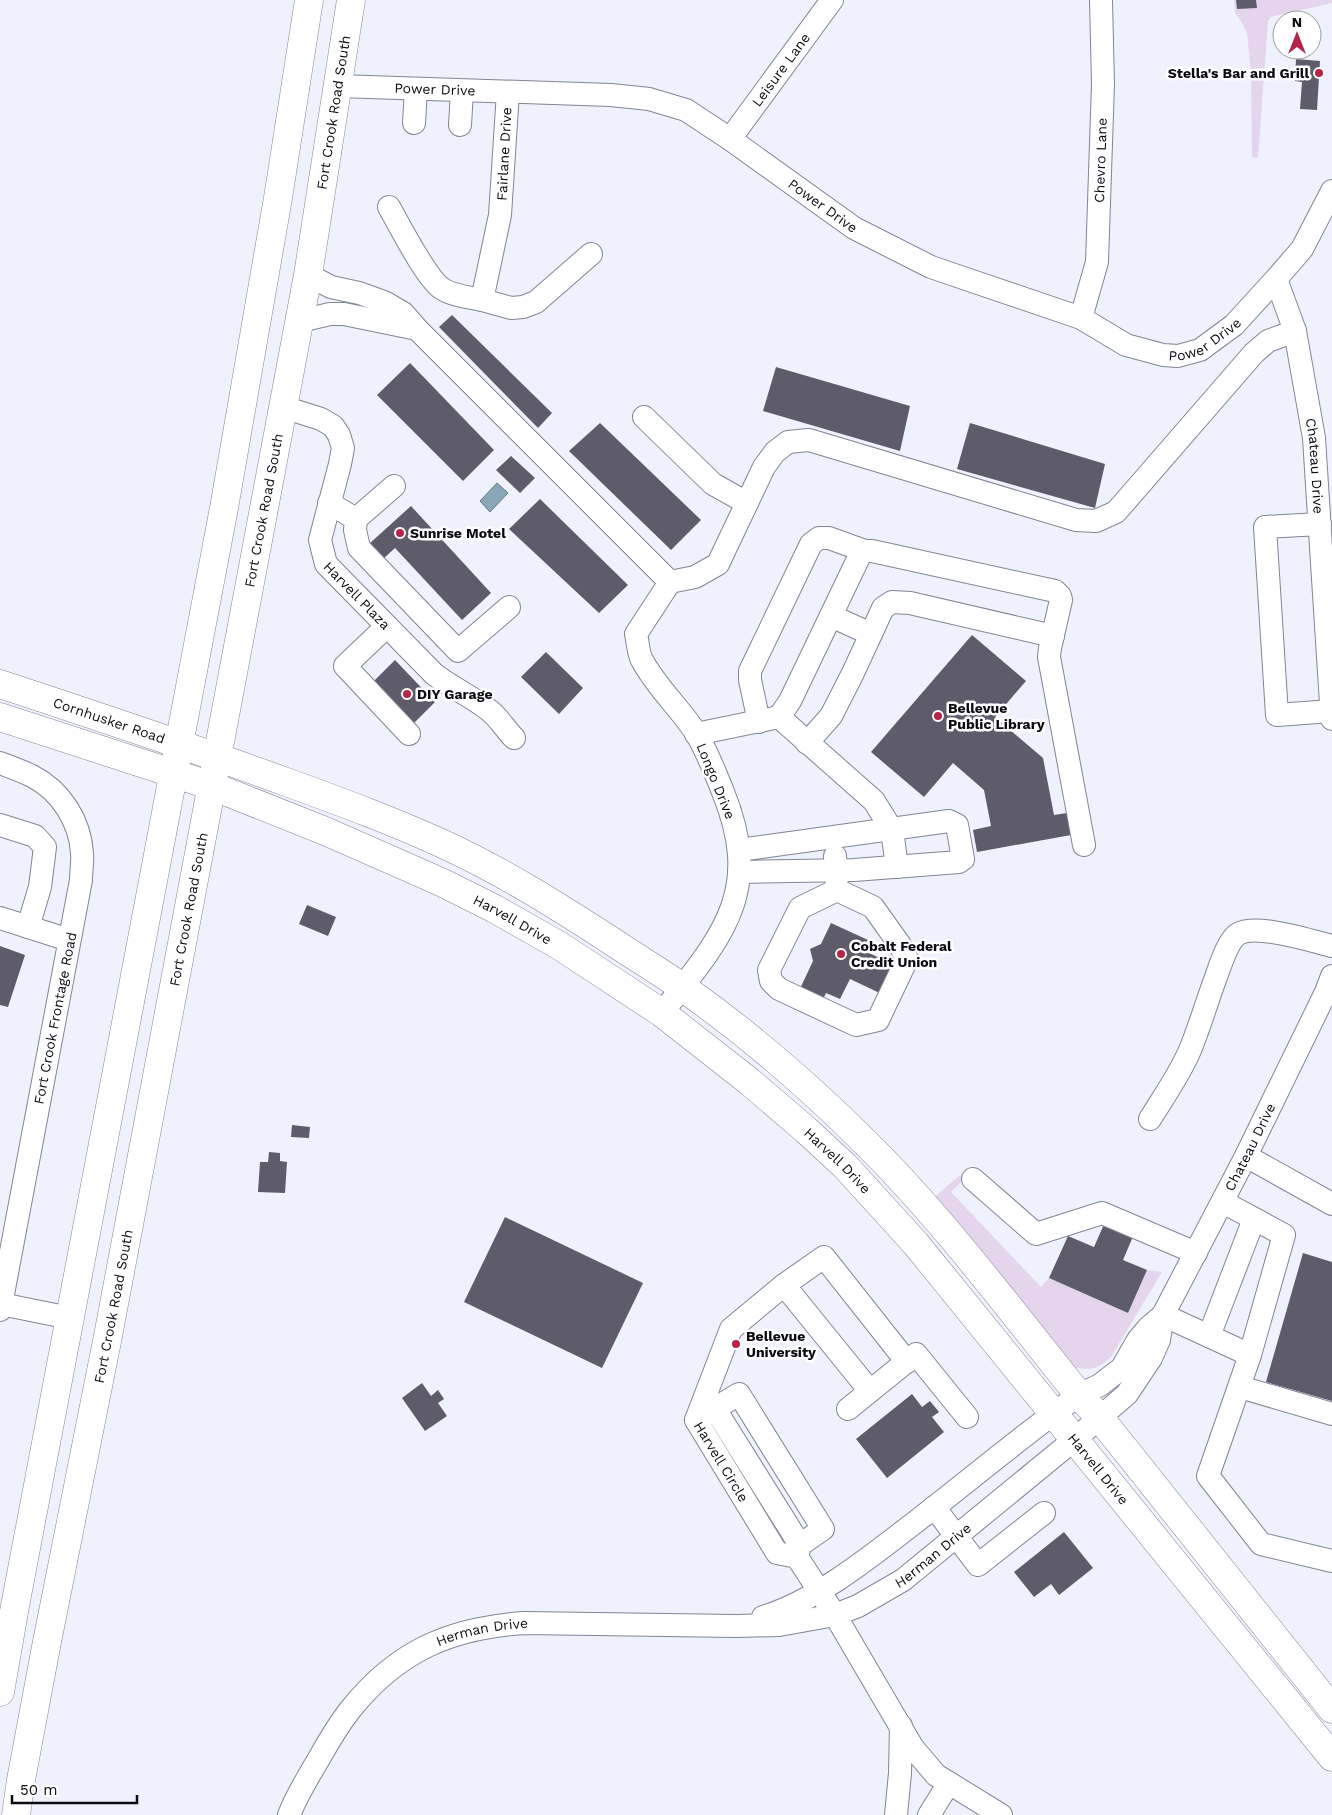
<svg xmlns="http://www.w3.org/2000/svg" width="1332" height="1815" viewBox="0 0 1332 1815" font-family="'Work Sans',sans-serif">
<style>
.green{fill:#e4d5ed}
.water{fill:#88a7b8;stroke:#627886}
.building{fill:#5e5b6a}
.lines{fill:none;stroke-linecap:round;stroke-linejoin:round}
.minor-casing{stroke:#808594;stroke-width:24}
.major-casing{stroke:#808594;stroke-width:29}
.minor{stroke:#fff;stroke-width:22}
.major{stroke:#fff;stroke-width:28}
.poi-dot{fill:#b52449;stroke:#fff;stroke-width:2}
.labels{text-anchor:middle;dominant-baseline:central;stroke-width:5;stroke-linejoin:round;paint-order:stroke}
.street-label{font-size:14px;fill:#0a0c11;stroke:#fff}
.poi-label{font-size:14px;font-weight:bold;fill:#0a0c11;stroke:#fff;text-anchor:start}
</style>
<rect width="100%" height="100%" fill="#eff2fc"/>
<!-- green -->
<g class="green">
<polygon points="1234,0 1332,0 1332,3 1271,17 1268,21 1258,158 1252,157 1251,74 1247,33 1241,21 1235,13"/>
<path d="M960 1175 964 1179 951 1192 1041 1287 1049 1278 1128 1313 1147 1270 1162 1272 1111 1357C1096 1371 1090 1370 1070 1367L931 1200Z"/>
</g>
<!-- water -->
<polygon class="water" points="497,483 508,493 490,512 480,501"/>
<!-- building -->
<g class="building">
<polygon points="1236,0 1256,0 1257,8 1237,9"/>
<polygon points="1296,59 1320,61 1317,110 1300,109 1302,82 1295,81"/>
<polygon points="452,315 552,413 538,428 439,327"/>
<polygon points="410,363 494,450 463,481 377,395"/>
<polygon points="776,367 910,406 900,451 763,411"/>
<polygon points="600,423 701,520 671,550 569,451"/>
<polygon points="970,423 1105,464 1095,508 957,469"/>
<polygon points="511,456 535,478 520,493 496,470"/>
<polygon points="540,499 628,585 599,613 509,529"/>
<polygon points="411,506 491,593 462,620 395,548 383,559 369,544"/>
<polygon points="972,635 1026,681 995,717 1043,758 1054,815 1067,813 1071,835 977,852 973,830 991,826 984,790 953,763 924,797 871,752"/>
<polygon points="546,652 583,688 559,714 521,677"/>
<polygon points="395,660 435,702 414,723 373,682"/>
<polygon points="307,905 336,917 328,936 299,924"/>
<polygon points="831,923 868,940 863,950 900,968 886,996 850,979 840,999 826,993 821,1003 798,993 813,961 810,949 821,944"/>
<polygon points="0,946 25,955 8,1007 0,1005"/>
<polygon points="292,1125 310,1127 309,1138 291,1137"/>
<polygon points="269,1152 280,1153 280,1161 287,1162 285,1193 258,1192 260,1162 268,1162"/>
<polygon points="505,1217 643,1283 602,1368 464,1302"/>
<polygon points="1105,1222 1134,1234 1123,1260 1147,1270 1128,1313 1049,1278 1068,1236 1094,1247"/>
<polygon points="1303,1253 1332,1262 1332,1401 1266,1382"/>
<polygon points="422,1383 431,1396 438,1390 444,1399 438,1403 447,1416 425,1431 402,1398"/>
<polygon points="912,1394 922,1407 930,1401 939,1412 932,1417 944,1432 887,1478 856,1439"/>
<polygon points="1064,1532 1093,1568 1059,1595 1051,1584 1034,1597 1014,1572"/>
</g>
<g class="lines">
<!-- minor casing -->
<g class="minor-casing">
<g id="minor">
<path id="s1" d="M339 86 611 95 649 99 686 110 730 139 854 228 931 267 1081 318 1126 345 1163 355 1178 356 1200 350 1234 325 1276 279 1302 249 1332 191"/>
<polyline points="508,92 500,215 482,300 511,308 523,307 536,302 591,254"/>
<polyline points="414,123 416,89"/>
<polyline points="460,125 462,91"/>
<path id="s2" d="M730 139 832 0"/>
<path d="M389 207C400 226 425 276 441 288 452 296 469 297 482 300"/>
<polyline points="308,275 331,287 359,293 384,302 403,313 417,329 670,582"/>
<path id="s3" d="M1276 279 1295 331 1314 438 1332 719"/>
<path id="s4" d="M1081 318 1097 262 1103 84 1101 0"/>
<polyline points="300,321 330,314 344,314 417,329"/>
<path id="s5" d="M283 407 321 419 333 426 339 435 343 448 340 464 320 540 326 564 434 674C452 688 473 697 490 711 499 718 506 730 514 738"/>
<polyline points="644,417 713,484 747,503"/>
<polyline points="329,503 356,519 355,530 359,548 458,651 509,607"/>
<polyline points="356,519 394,486"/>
<polyline points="1320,524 1265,527 1277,715 1331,711"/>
<polyline points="831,616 871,634"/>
<polyline points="387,626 345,666 409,734"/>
<polyline points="779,717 790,701 860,555 865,551 872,551 1055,591 1060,596 1061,600 1050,648 1049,657 1084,845"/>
<polyline points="759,722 750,680 750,671 811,544 819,538 829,538 865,551"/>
<polyline points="696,734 779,717 874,801 892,830 897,867"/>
<polyline points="807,743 831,716 852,675 883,608 892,602 910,603 1053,636"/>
<path d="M0 763C11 767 22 771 32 776 61 791 80 821 82 853 83 862 81 871 81 880L0 1310"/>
<polyline points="0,825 35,836 45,847 40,887 28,927"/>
<polyline points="739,850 949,821 957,825 963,859 959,862 854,870 740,872"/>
<polyline points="835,856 837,890 800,908 769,970 771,981 779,989 856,1025 878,1020 907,959 900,945 873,907 837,890"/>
<polyline points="0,918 69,940"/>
<path d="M662 1013C722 936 764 893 723 792 715 772 707 751 696 733 680 708 656 687 642 660 638 653 638 642 636 634L670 582 695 577 718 564 764 467 775 452 788 442 809 440 1076 520 1096 521 1116 512 1254 353 1268 341 1295 331"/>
<path d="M1150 1119C1163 1098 1181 1072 1190 1050 1200 1026 1207 1001 1216 977 1220 966 1228 940 1238 934 1256 923 1312 941 1332 946"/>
<polyline points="1246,1156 1332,1204"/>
<polyline points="973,1179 1036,1234 1102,1213 1196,1253"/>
<polyline points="1223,1202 1284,1235 1250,1355 1208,1476 1261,1544 1332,1561"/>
<polyline points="784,1285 824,1257 907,1362"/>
<polyline points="1,1304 70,1318"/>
<polyline points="1163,1315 1250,1355"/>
<polyline points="1209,1336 1254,1219"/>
<polyline points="1240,1387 1332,1414"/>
<polyline points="715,1409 800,1545 797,1557"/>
<polyline points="848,1409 916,1354 967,1417"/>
<polyline points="696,1420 731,1329 784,1285 870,1391"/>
<polyline points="934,1507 978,1565 1044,1513"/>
<path id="s6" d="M800 1545 823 1529 739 1394 696 1420 777 1553 797 1557 835 1615 913 1748 936 1775 1001 1815"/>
<path d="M763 1617C815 1601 866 1560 909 1527 957 1490 1004 1451 1053 1414L1079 1395 1100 1385 1122 1368 1138 1340 1148 1328 1163 1315"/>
<path id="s7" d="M289 1815C298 1792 309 1776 321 1755 330 1739 339 1724 350 1710 397 1651 450 1628 524 1623L736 1626 779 1625 835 1615 858 1606 903 1580 1075 1439 1127 1394 1151 1358 1159 1340 1163 1315 1246 1156 1326 992 1332 976"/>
<polyline points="896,1815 900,1773 901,1726"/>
<polyline points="929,1815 949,1783"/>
</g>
</g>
<!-- major casing -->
<g class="major-casing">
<g id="major">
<path id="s8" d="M0 684C97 716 194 748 289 783 341 802 393 821 443 844 502 871 556 905 610 940 634 956 659 971 682 987 749 1034 812 1089 869 1146 946 1223 1011 1311 1079 1395L1100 1418 1332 1709"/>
<path id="s9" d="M0 717 212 786 325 831 441 882 495 909 560 946 662 1013 750 1082 806 1130 845 1166 916 1244 1332 1757"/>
<polyline points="0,1692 15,1606 224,508 278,198 309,0"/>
<path id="s10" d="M16 1815 21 1780 46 1647 108 1336 308 275 351 0"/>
</g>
</g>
<!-- minor -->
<use href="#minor" class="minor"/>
<!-- major -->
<use href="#major" class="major"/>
</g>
<!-- markers -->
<g class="poi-dot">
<circle cx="1319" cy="73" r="5"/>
<circle cx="400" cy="533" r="5"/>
<circle cx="407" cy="694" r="5"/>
<circle cx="938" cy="716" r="5"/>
<circle cx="841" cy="954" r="5"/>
<circle cx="736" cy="1344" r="5"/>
</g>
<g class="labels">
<!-- street labels -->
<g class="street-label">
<text stroke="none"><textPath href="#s2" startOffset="86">Leisure Lane</textPath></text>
<text stroke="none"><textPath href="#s1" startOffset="96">Power Drive</textPath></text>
<text stroke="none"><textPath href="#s10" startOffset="1732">Fort Crook Road South</textPath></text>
<text transform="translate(504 154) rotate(-87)">Fairlane Drive</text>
<text stroke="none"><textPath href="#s4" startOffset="160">Chevro Lane</textPath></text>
<text stroke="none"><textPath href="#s1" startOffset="516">Power Drive</textPath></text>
<text stroke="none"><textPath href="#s1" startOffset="936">Power Drive</textPath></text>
<text stroke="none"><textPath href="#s3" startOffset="192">Chateau Drive</textPath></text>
<text stroke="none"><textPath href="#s10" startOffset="1328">Fort Crook Road South</textPath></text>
<text stroke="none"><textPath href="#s5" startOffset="242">Harvell Plaza</textPath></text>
<text stroke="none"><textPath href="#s8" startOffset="115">Cornhusker Road</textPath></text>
<text transform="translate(716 781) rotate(68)">Longo Drive</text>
<text stroke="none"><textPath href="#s10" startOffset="922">Fort Crook Road South</textPath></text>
<text stroke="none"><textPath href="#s9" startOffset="552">Harvell Drive</textPath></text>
<text transform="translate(55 1018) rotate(-79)">Fort Crook Frontage Road</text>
<text stroke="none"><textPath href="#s7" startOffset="1280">Chateau Drive</textPath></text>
<text stroke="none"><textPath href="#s9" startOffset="958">Harvell Drive</textPath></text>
<text stroke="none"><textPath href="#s10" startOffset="518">Fort Crook Road South</textPath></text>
<text stroke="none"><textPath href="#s6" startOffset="286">Harvell Circle</textPath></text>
<text stroke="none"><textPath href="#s9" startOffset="1362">Harvell Drive</textPath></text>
<text stroke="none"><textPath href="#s7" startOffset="750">Herman Drive</textPath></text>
<text stroke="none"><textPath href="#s7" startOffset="280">Herman Drive</textPath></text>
</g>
<!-- poi labels -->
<g class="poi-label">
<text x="1309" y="73" text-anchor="end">Stella's Bar and Grill</text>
<text x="410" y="533">Sunrise Motel</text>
<text x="417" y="694">DIY Garage</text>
<text x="948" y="708">Bellevue<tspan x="948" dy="16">Public Library</tspan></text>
<text x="851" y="946">Cobalt Federal<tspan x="851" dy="16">Credit Union</tspan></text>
<text x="746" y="1336">Bellevue<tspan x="746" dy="16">University</tspan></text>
</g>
</g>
<!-- north arrow -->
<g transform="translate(1297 35)"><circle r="24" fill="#ffffff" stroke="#9d9ea0"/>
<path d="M0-4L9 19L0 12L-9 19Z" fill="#b52449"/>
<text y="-8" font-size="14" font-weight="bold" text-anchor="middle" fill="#0a0c11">N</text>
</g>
<!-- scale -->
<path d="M12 1795v8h125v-8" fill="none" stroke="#0a0c11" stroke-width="2.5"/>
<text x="20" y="1795" font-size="15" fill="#0a0c11" stroke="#ffffff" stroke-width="4" paint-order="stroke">50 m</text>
</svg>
